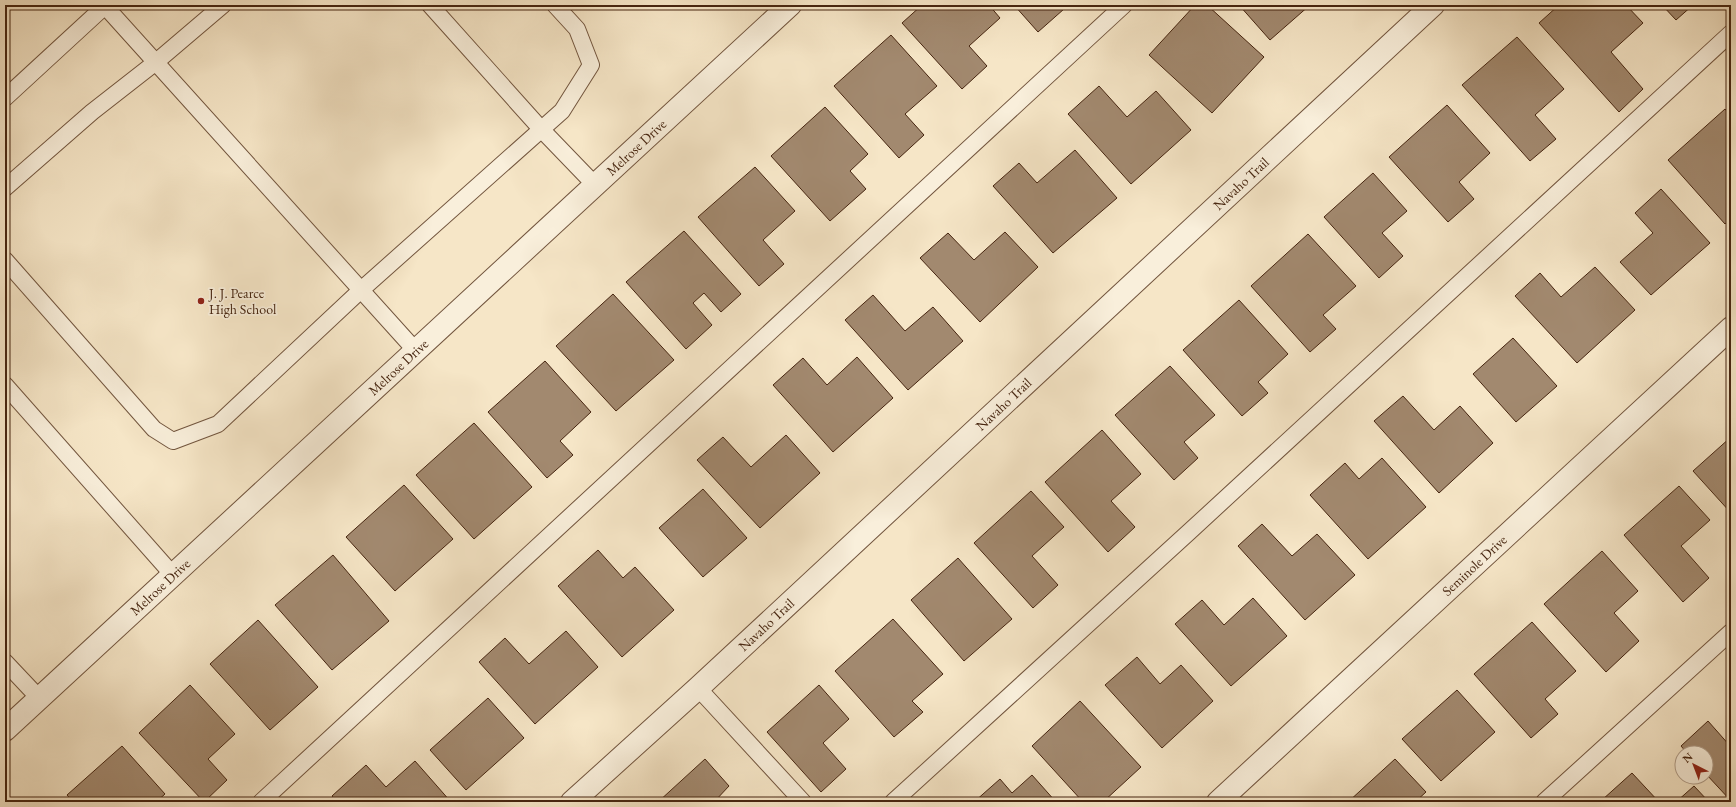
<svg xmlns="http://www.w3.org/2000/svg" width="1736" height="807" viewBox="0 0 1736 807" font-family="'EB Garamond',serif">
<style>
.building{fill:#a2896f;stroke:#462510}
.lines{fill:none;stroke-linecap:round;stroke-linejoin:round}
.service-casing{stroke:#72553e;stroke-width:18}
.minor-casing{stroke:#72553e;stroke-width:24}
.tertiary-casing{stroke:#72553e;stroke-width:24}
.service{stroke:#f9efdb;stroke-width:16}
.minor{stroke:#f9efdb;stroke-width:22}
.tertiary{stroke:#f9efdb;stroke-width:22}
.poi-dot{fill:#8f2418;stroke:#f9efdb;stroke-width:1.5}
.labels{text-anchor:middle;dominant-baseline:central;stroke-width:3.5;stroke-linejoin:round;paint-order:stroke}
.street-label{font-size:14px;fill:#462510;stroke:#f9efdb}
.poi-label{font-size:14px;fill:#462510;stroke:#f9efdb;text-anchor:start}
</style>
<rect width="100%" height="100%" fill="#f6e6c7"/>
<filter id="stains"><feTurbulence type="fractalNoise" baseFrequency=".005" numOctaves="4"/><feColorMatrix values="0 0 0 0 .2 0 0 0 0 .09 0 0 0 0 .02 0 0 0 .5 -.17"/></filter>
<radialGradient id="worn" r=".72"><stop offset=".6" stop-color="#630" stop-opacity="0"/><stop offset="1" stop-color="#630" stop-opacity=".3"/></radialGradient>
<!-- building -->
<g class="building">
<polygon points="922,5 989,5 1000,18 969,46 987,66 962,89 902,23"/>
<polygon points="1014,5 1061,5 1064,9 1038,32"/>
<polygon points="1195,5 1207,5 1264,57 1212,113 1149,55"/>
<polygon points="1239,5 1310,5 1270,40"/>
<polygon points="1559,5 1626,5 1643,23 1611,52 1643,89 1619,112 1539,23"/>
<polygon points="1662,5 1693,5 1676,20"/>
<polygon points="891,35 937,86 905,114 924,135 899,158 834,86"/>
<polygon points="1517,37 1564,89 1535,115 1556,139 1530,161 1462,85"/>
<polygon points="1099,86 1127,117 1156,91 1191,130 1131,184 1068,114"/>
<polygon points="1447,105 1490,153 1459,182 1474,199 1448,222 1389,157"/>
<polygon points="825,107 868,154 850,171 866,189 830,221 771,156"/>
<polygon points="1725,109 1731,116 1731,219 1725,224 1668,160"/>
<polygon points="1075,150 1117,198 1053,253 993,186 1019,163 1037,183"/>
<polygon points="755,167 795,211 763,240 784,264 759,286 698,217"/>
<polygon points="1373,173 1407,211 1382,233 1403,256 1379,278 1324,217"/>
<polygon points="1661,189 1710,243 1651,295 1620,262 1653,233 1635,213"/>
<polygon points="684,231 741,294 721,312 704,293 693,303 712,325 686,349 626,282"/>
<polygon points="1005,232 1038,267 980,322 920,258 948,233 974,260"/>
<polygon points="1308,234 1356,286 1323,315 1336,329 1310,352 1251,286"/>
<polygon points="1595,267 1635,310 1577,363 1515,296 1540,273 1561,297"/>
<polygon points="613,294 674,360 616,411 556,346"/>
<polygon points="873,295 905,331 933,307 963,341 908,390 845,320"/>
<polygon points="1239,300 1288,354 1258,382 1268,393 1242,416 1183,350"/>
<polygon points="1513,338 1557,386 1516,422 1473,374"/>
<polygon points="857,357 893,398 833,452 773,385 803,358 827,385"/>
<polygon points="545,361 591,412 560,441 573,455 547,478 488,412"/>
<polygon points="1170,366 1215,415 1184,442 1198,458 1174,480 1115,415"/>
<polygon points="1403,396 1434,430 1460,406 1493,443 1439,493 1374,421"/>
<polygon points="474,423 532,487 474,539 416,475"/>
<polygon points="1102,430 1141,474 1111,501 1135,527 1108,552 1045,482"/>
<polygon points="786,435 820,473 760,528 697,460 723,437 751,467"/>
<polygon points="1731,437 1731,513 1693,471"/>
<polygon points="1382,458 1426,507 1368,559 1310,495 1345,463 1359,479"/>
<polygon points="404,485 453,539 395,591 346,537"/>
<polygon points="1679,486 1710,520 1681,546 1709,578 1683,602 1624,535"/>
<polygon points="703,489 747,538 703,577 659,528"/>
<polygon points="1031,491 1064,527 1032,556 1058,585 1033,608 974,543"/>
<polygon points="1262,524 1292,556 1317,534 1355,575 1305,620 1238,546"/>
<polygon points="598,550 623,578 635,567 674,610 622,657 558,586"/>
<polygon points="1602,551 1638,591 1614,613 1639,641 1606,672 1544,604"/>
<polygon points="333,555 389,621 332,670 275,605"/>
<polygon points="958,558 1012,619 964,661 911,600"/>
<polygon points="1253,598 1287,636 1231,686 1175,624 1202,600 1224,625"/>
<polygon points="893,619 943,674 912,701 923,712 894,737 835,671"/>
<polygon points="258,620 318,687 270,730 210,664"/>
<polygon points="1532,622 1576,671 1545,699 1558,714 1531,738 1474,674"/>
<polygon points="566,631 598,667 535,724 479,662 505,638 529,664"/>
<polygon points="1137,657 1160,684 1181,665 1213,701 1162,748 1105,685"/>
<polygon points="190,685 235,734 208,759 227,780 204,802 139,733"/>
<polygon points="819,685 849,719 823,743 846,769 821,792 767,732"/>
<polygon points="1457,690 1495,732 1441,781 1402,739"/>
<polygon points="488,698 524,738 466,790 430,750"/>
<polygon points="1080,701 1141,767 1103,802 1083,802 1032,746"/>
<polygon points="1708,721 1731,747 1731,801 1706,774 1706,753 1687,753 1681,746"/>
<polygon points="122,746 165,794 156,802 73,802 67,795"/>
<polygon points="705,759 729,786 714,802 658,802"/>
<polygon points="1395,759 1426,792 1415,802 1348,802"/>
<polygon points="415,761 451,802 337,802 332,796 366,765 386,787"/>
<polygon points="1632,773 1659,802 1604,802 1602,800"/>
<polygon points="1032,775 1056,802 974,802 1000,779 1012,793"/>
<polygon points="1694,786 1709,802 1676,802"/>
</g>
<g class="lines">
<!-- service casing -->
<g class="service-casing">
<g id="service">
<polyline points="104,5 416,351"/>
<polyline points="430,5 541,129 595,185"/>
<polyline points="5,98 106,5"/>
<polyline points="5,188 92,112 156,62 223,5"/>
<polyline points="5,260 154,429 173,441 218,424 361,290 562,111 591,65 577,29 555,5"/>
<polyline points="5,385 173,575"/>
<polyline points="5,662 39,698"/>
<polyline points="698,688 803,802"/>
<polyline points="261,802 1124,5"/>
<polyline points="893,802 1189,532 1731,33"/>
<polyline points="1544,802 1731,632"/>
</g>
</g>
<!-- minor casing -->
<g class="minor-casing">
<g id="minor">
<path id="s1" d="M572 802 698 688 1433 5"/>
<path id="s2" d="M1218 802 1731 328"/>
</g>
</g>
<!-- tertiary casing -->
<g class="tertiary-casing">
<g id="tertiary">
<path id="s3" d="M5 730 790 5"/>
</g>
</g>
<!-- service -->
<use href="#service" class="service"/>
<!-- minor -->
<use href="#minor" class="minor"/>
<!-- tertiary -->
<use href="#tertiary" class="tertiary"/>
</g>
<!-- markers -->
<circle class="poi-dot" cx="201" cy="301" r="4"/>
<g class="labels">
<!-- street labels -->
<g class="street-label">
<text stroke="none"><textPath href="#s3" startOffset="859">Melrose Drive</textPath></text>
<text stroke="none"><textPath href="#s1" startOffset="911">Navaho Trail</textPath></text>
<text stroke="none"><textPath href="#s3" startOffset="535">Melrose Drive</textPath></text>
<text stroke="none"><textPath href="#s1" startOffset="587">Navaho Trail</textPath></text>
<text stroke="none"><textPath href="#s2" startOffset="349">Seminole Drive</textPath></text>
<text stroke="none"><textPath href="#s3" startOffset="211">Melrose Drive</textPath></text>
<text stroke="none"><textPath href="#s1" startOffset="263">Navaho Trail</textPath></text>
</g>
<!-- poi labels -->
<g class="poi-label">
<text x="209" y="293">J. J. Pearce<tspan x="209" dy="16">High School</tspan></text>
</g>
</g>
<!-- margin -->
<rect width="1736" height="807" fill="none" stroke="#f6e6c7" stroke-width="20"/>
<rect x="6" y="6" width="1724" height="795" fill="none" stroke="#462510" stroke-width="2"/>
<rect x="10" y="10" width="1716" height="787" fill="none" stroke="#462510"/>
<!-- north arrow -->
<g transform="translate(1694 765) rotate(318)"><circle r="19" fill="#f9efdb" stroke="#b19e8a"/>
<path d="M0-3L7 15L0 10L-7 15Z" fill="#8f2418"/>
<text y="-6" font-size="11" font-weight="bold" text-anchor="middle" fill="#462510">N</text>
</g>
<rect width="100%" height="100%" filter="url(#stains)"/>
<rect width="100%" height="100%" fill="url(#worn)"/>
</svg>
